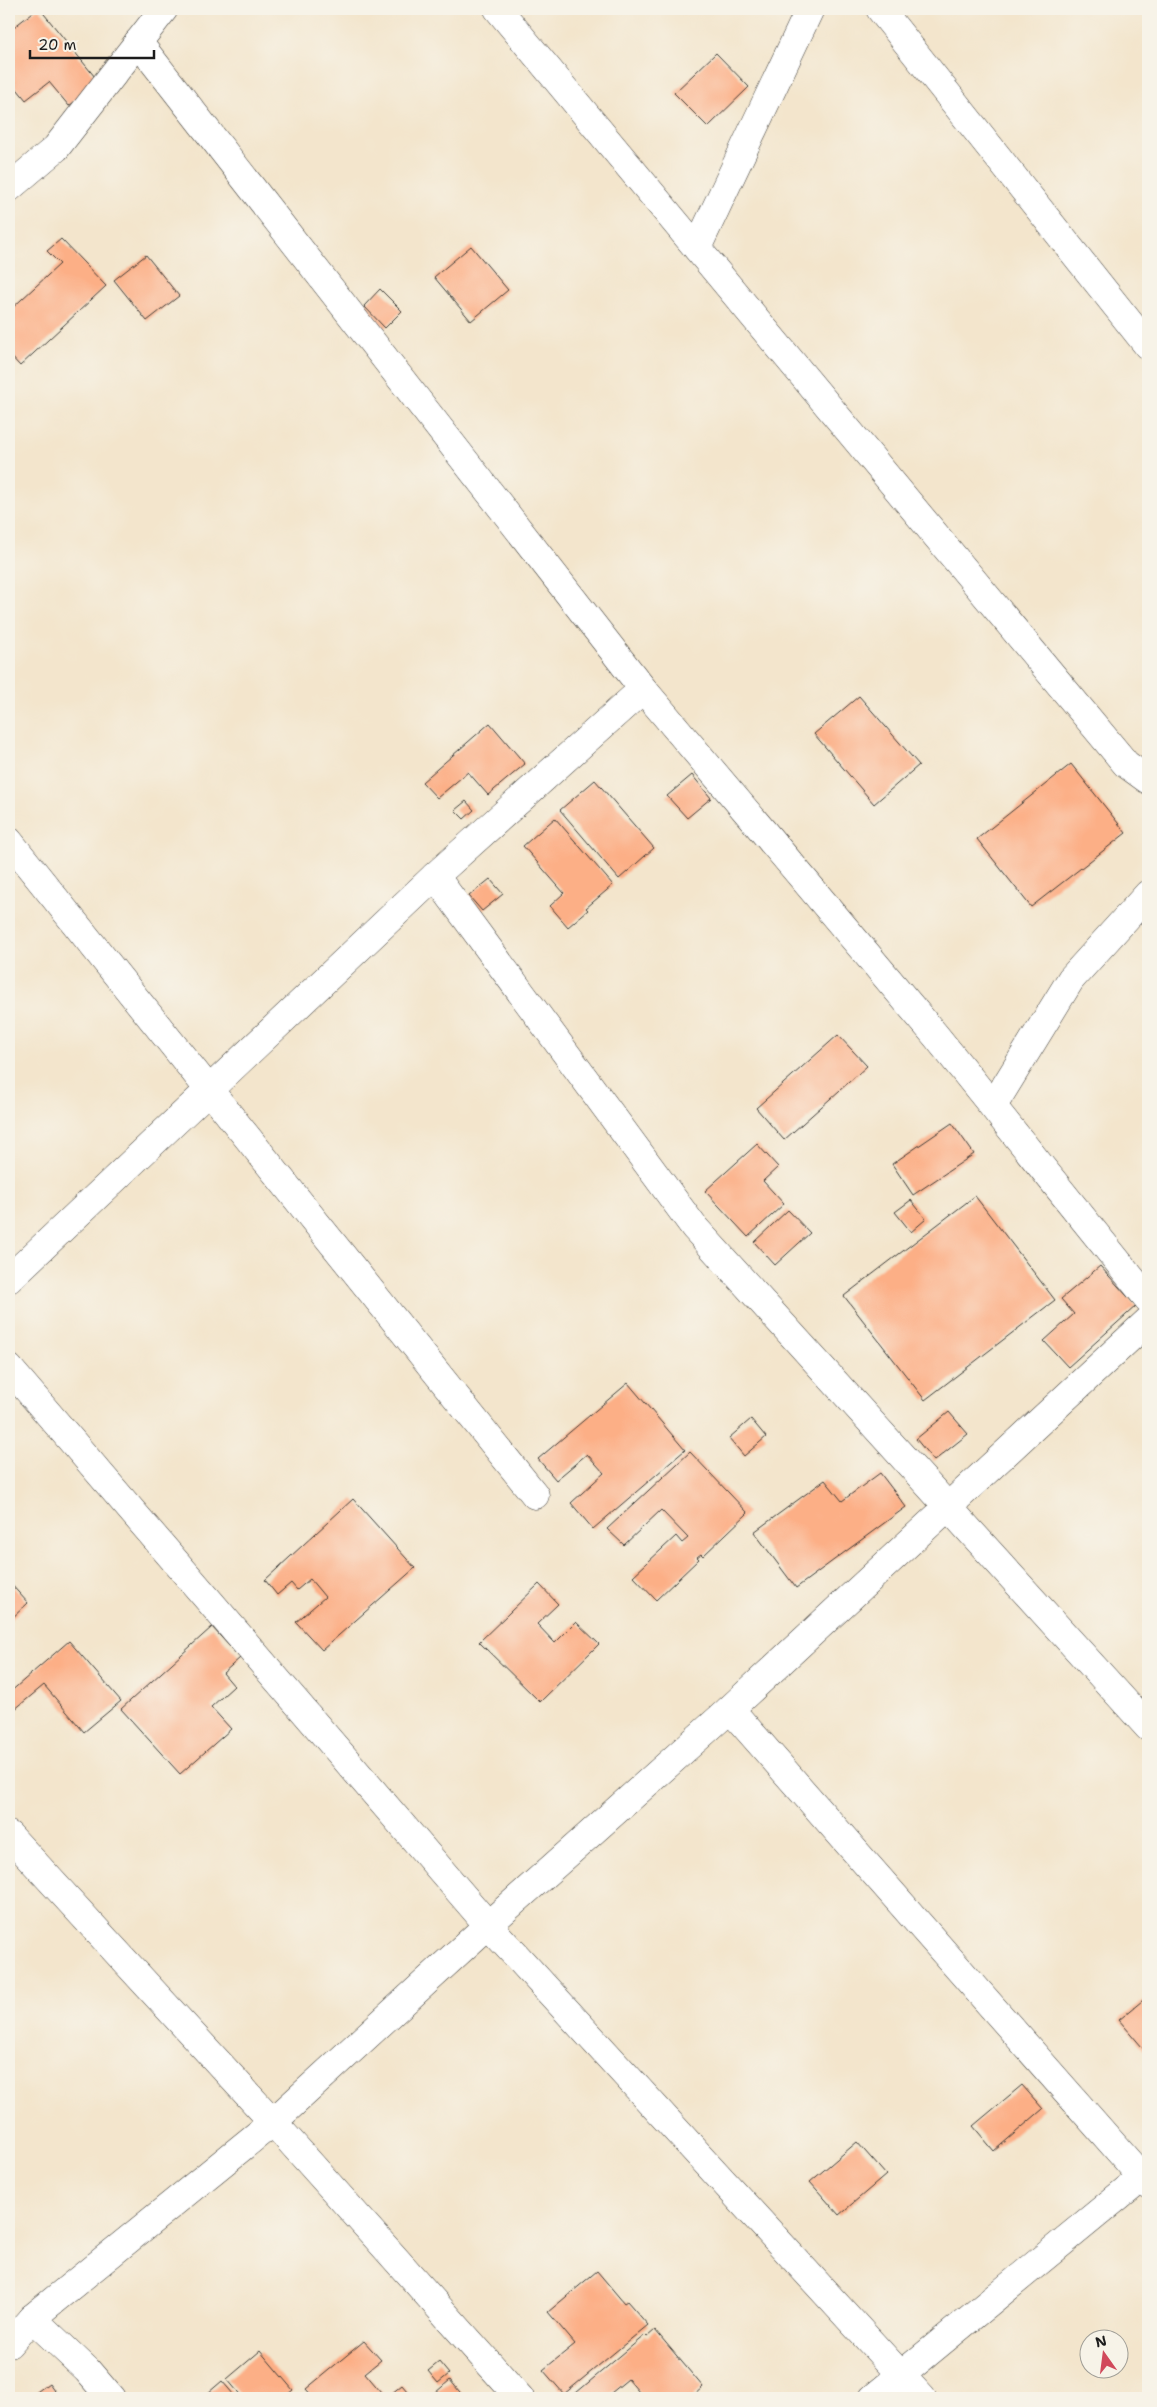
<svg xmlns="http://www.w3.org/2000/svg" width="1157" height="2407" viewBox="0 0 1157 2407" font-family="'Shantell Sans',sans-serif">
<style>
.building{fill:#fcaf86}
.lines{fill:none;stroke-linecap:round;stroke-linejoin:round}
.minor-casing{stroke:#3c3a36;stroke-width:29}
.minor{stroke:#fff;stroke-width:28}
</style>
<rect width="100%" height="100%" fill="#f7f3e8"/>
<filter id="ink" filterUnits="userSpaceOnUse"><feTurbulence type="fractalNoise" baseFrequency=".02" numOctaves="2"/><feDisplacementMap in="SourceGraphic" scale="10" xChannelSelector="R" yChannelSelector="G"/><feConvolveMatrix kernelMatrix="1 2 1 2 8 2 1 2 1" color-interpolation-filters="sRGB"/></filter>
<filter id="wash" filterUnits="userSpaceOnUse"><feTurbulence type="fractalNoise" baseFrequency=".0096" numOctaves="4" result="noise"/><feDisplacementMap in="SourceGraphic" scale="20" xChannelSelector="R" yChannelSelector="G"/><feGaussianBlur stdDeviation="1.12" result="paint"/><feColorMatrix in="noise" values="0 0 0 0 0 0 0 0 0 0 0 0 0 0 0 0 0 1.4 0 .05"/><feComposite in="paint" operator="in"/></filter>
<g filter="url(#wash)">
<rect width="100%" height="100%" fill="#f3e5cc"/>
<g id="blocks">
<!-- building -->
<g class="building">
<polygon points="37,9 40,9 99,82 69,106 49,82 26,100 9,79 9,31"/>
<polygon points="716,53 749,87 708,127 674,93"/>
<polygon points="61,239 106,286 20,366 9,354 9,311 60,264 47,251"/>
<polygon points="471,246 508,290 471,321 434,277"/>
<polygon points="146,255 179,296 147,321 114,280"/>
<polygon points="380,289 402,311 385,328 364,306"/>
<polygon points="859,696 919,765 874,804 814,734"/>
<polygon points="490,723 525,764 488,795 468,772 437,798 422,782"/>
<polygon points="1071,764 1126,833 1031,907 977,839"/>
<polygon points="692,775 711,798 687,818 667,796"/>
<polygon points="595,780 654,848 619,879 560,810"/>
<polygon points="466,801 474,810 464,819 455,810"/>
<polygon points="555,818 613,885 586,908 588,910 568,927 550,906 564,893 523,846"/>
<polygon points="490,879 503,894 482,911 469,896"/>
<polygon points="838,1035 867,1066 784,1140 756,1108"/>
<polygon points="952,1123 974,1154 913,1195 892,1164"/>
<polygon points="757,1144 778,1167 763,1181 784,1204 748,1237 705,1191"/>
<polygon points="975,1196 1055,1300 925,1400 844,1296"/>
<polygon points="911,1200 926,1219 911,1232 895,1212"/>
<polygon points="788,1210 810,1233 775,1265 754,1242"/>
<polygon points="1100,1266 1136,1306 1068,1367 1044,1341 1074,1314 1061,1299"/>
<polygon points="628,1383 685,1450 593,1529 571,1503 604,1473 587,1454 556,1480 538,1459"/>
<polygon points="949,1412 968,1434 934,1461 916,1439"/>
<polygon points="751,1419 766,1437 744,1456 729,1438"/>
<polygon points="690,1452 748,1513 703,1556 701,1554 697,1557 699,1559 656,1600 633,1576 676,1536 682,1543 688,1538 661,1510 624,1545 607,1529"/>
<polygon points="880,1473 906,1507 796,1588 754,1532 825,1480 842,1501"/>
<polygon points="353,1499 415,1568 322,1650 296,1622 325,1597 310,1579 297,1590 291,1583 277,1595 265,1580"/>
<polygon points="9,1582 28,1603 9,1621"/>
<polygon points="539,1584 558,1604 537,1624 555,1643 576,1622 599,1644 540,1702 479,1642"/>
<polygon points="212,1627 240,1658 223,1673 234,1686 211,1707 231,1729 180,1774 121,1709"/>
<polygon points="69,1641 121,1701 84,1732 44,1685 14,1710 9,1704 9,1693"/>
<polygon points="1148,1996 1148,2054 1119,2020"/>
<polygon points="1022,2085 1043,2109 994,2151 973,2126"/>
<polygon points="857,2142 886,2175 839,2215 810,2182"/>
<polygon points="597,2271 624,2303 627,2301 648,2325 564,2394 543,2370 575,2344 548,2312"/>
<polygon points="655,2330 703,2387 693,2396 696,2398 644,2398 628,2379 605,2398 570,2398 645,2335 647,2337"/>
<polygon points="364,2341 381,2360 365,2373 386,2398 402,2385 413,2398 314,2398 306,2389"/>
<polygon points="260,2351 293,2390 283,2398 243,2398 227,2379"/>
<polygon points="439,2362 449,2374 438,2383 428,2371"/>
<polygon points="450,2380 464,2397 463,2398 439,2398 435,2393"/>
<polygon points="222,2381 234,2395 230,2398 213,2398 208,2393"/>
<polygon points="49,2383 60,2398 37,2398 34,2394"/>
</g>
</g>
</g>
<g filter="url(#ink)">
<use href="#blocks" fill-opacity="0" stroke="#3c3a36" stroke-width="1"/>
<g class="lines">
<!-- minor casing -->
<g class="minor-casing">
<g id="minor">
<polyline points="498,9 1126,764 1148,780"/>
<polyline points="880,9 1148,346"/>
<polyline points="138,42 643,689"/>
<polyline points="9,188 56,148 164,9"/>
<polyline points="697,248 810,9"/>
<polyline points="9,841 535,1495"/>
<polyline points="435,876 694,1227 1148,1727"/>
<polyline points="993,1106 1071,979 1148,894"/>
<polyline points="9,1279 435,876 643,689 936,1036 1148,1299"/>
<polyline points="9,1368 488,1925 922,2398"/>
<polyline points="730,1709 1148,2184"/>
<polyline points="9,1835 273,2122 520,2398"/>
<polyline points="32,2318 87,2370 111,2398"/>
<polyline points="9,2344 32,2318 273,2122 488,1925 730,1709 1148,1321"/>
<polyline points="873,2398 1148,2172"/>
</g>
</g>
<!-- minor -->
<use href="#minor" class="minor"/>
</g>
</g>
<!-- margin -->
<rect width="1157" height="2407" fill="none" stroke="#f7f3e8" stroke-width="30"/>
<!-- north arrow -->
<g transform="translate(1104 2354) rotate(346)"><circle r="24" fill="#f7f3e8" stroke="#9f9d96"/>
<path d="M0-4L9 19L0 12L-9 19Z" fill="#d1495b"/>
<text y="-8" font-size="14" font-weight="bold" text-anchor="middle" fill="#1c1c1c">N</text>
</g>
<!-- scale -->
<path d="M30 50v8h124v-8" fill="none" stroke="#1c1c1c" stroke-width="2.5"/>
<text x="38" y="50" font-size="15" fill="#1c1c1c" stroke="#f7f3e8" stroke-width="4" paint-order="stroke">20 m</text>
</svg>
